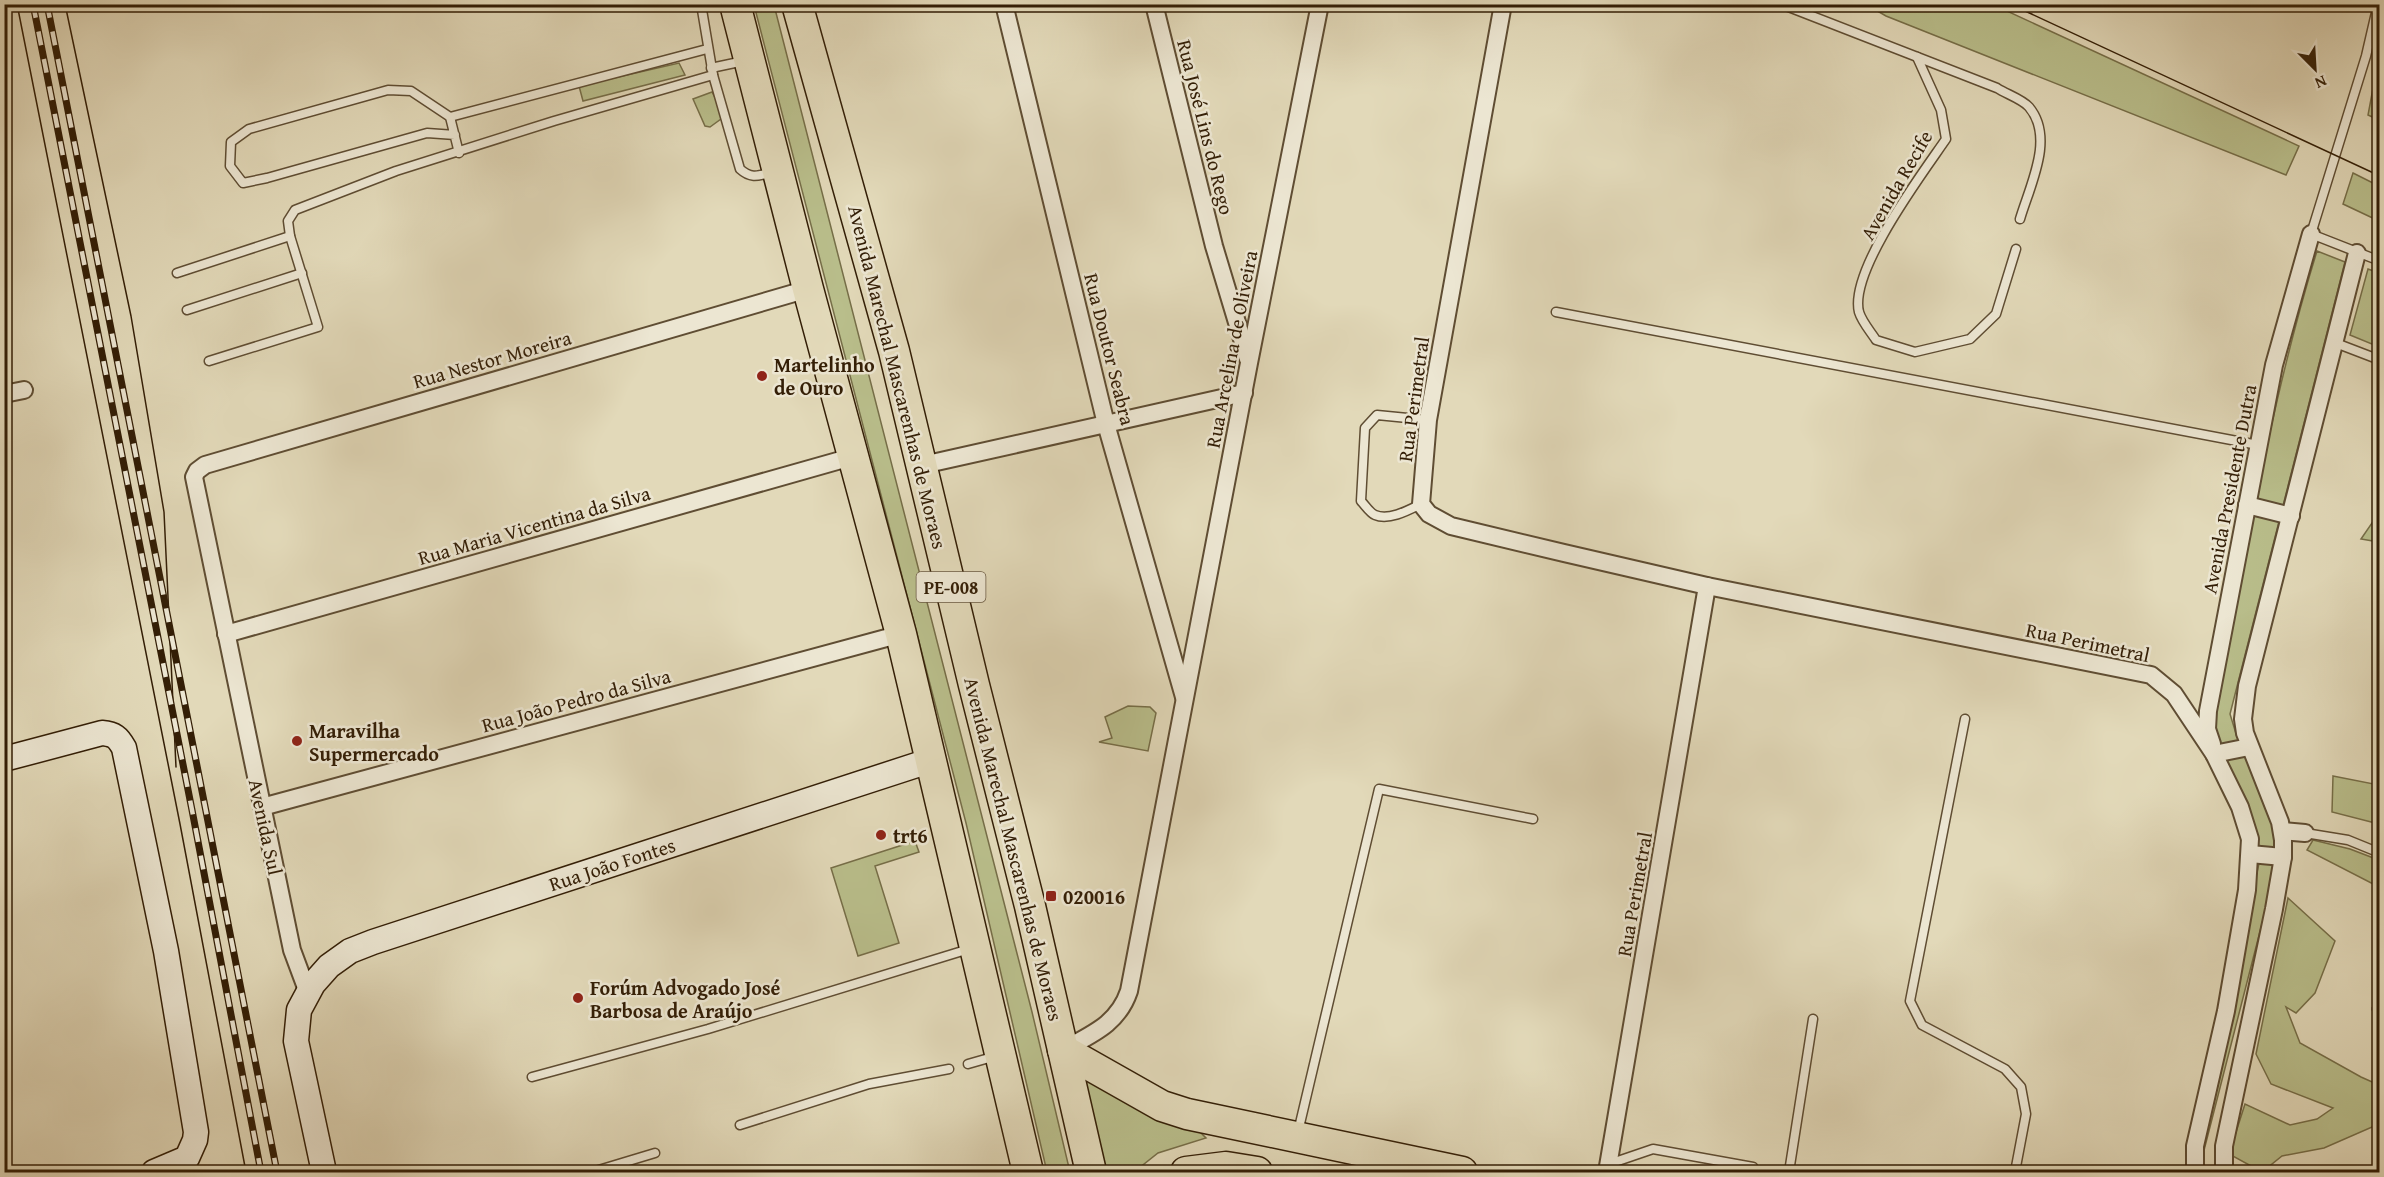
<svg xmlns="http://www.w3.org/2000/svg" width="2384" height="1177" viewBox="0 0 2384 1177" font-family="'Gentium Book Plus',serif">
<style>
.green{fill:#b9be8b;stroke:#766e48;stroke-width:1.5}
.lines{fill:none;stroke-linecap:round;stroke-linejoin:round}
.lane-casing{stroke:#5f4d33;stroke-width:11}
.street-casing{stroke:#5f4d33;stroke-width:20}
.secondary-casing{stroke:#331e06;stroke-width:27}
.highway-casing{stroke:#331e06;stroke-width:33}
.lane{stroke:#ece6d2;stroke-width:8}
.street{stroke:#ece6d2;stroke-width:16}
.secondary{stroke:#ece6d2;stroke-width:24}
.highway{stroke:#e2d9b9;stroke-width:30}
.tram{stroke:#331e06;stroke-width:1.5}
.rail-casing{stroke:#331e06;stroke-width:7}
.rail{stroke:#ece6d2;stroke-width:4.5;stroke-dasharray:14;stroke-linecap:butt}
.poi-dot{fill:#8f2418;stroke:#ece6d2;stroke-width:2}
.labels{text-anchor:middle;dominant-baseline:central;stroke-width:5;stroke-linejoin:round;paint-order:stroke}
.shield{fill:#ece6d2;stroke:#6a5a43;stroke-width:1.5}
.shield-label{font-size:18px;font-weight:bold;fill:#331e06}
.street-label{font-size:20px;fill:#331e06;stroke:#ece6d2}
.poi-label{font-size:20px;font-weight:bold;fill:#331e06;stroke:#ece6d2;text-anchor:start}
</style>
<rect width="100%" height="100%" fill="#e2d9b9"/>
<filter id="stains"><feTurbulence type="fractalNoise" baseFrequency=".00333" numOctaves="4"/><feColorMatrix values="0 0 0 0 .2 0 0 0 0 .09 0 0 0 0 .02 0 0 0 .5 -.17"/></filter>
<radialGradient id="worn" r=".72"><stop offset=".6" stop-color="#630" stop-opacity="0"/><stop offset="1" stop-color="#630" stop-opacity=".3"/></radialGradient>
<!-- green -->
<g class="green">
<polygon points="754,5 774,5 1032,1012 1070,1172 1047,1172 966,823"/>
<polygon points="1867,5 1994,5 2299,146 2286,175 1886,16"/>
<polygon points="2379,56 2379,120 2368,115"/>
<polygon points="679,63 685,75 583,101 579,86"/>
<polygon points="712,92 725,116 710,127 705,126 693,99"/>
<polygon points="2353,173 2379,186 2379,221 2343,204"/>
<path d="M2317 251 2345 262 2230 714 2237 737 2257 773 2272 810 2277 865 2201 1162 2204 1172H2193L2192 1167 2260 859 2254 824 2221 755 2214 718C2244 562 2270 403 2317 251Z"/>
<polygon points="2368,269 2379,273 2379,347 2350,335"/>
<polygon points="2374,520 2379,521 2379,542 2361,539"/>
<polygon points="1128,706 1150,707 1156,713 1148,751 1099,742 1112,738 1105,717"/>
<polygon points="2333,776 2379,785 2379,824 2332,812"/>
<polygon points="2313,840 2350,849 2376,859 2379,862 2379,887 2307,850"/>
<polygon points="915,841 919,852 875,866 899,943 858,956 831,868"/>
<polygon points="2288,898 2335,941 2315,993 2296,1013 2286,1007 2300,1043 2361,1077 2379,1085 2379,1124 2324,1148 2282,1156 2262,1172 2229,1154 2245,1104 2290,1125 2317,1119 2333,1108 2271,1084 2256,1054"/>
<polygon points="1071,1062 1196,1128 1206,1138 1158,1153 1134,1172 1098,1172"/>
</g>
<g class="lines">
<!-- lane casing -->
<g class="lane-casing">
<g id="lane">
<path d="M701 4 713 75 740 169C752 180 760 175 774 172"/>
<path d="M1781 4 1997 88C2006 94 2022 99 2029 107 2055 138 2030 185 2020 219"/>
<polyline points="2378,4 2366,56 2311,234 2380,261"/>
<path d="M1917 57 1941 110 1946 139C1922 174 1849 271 1859 312 1862 322 1871 332 1876 340L1915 352 1970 339 1996 314 2016 249"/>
<polyline points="711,68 744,61"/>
<polyline points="450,117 707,49"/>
<polyline points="455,135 427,133 267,178 243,183 230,166 231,142 249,129 388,90 411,91 450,117 459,153"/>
<polyline points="177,273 290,236"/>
<polyline points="187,310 302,273"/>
<polyline points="1556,312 2258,445"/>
<polyline points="2333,342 2380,360"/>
<polyline points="209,361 318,327 290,236 288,221 295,210 396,171 554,121 713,75"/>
<path d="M1421 504C1409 510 1389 521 1375 515 1370 513 1365 505 1361 501L1365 428 1377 415 1428 420"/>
<polyline points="1965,719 1910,1001 1922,1025 2005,1069 2021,1087 2026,1114 2015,1172"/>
<polyline points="2305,833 2348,840 2380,853"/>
<polyline points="2377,1009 2380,1010"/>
<polyline points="968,1064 996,1056"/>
<polyline points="532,1077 708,1029 969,949"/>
<polyline points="740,1125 869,1084 949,1069"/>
<polyline points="1298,1132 1379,789 1533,819"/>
<polyline points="1609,1164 1653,1149 1753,1167"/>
<polyline points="592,1172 655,1153"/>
<polyline points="1789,1172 1813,1019"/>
</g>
</g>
<!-- street casing -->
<g class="street-casing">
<g id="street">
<polyline points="1004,4 1106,424 1184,697"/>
<polyline points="1154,4 1214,246 1248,359"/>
<polyline points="1503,4 1428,420 1421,504 1429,514 1451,526 1564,553 1707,586 2151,675 2174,694 2214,754 2240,807 2250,839 2247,890 2226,1011 2195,1146 2195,1172"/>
<polyline points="4,394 24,390"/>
<polyline points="923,465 1244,393"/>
<polyline points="2247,505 2291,516"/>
<polyline points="226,634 855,456"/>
<polyline points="2212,744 2207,729 2208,711 2274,365 2311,234"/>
<polyline points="2214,754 2249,747"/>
<polyline points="262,807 901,634"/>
<polyline points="2282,831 2305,833"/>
<polyline points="2250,854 2283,857"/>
<polyline points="308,993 292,950 194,477 197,471 205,465 808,289"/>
<path d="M1063 1050C1092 1034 1118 1024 1129 991L1249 363 1320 4"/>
<polyline points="1607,1172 1707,586"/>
<polyline points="2224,1172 2224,1146 2274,909 2283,857 2283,840 2280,822 2245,733 2243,719 2247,686 2357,253"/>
</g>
</g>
<!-- secondary casing -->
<g class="secondary-casing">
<g id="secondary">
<path d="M4 759 102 733C114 734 118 737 124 748L166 951 196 1132 195 1140 187 1158 154 1172"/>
<polyline points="324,1172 296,1041 299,1010 313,984 329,966 350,951 373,942 932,760"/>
</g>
</g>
<!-- highway casing -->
<g class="highway-casing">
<g id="highway">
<polyline points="735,4 808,289 901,634 1028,1172"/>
<polyline points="797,4 894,351 974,685 1030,906 1091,1172"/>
<polyline points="1063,1050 1162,1106 1187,1114 1462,1172"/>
<polyline points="1186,1172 1226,1167 1257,1172"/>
</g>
</g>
<!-- lane -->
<use href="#lane" class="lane"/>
<!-- street -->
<use href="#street" class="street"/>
<!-- secondary -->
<use href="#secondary" class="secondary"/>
<!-- highway -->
<use href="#highway" class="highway"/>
<!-- tram -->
<g class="tram">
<polyline points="17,4 180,824 246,1172"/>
<polyline points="65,4 131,316 164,512 176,767"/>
<polyline points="2010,4 2380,176"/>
</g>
<!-- rail casing -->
<g class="rail-casing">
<g id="rail">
<polyline points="33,4 192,810 261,1172"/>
<polyline points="47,4 277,1172"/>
</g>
</g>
<!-- rail -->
<use href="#rail" class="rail"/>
</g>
<!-- markers -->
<g class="poi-dot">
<circle cx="762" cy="376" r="6"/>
<circle cx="297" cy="741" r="6"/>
<circle cx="881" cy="835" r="6"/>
<rect x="1045" y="890" width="12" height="12" rx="3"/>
<circle cx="578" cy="998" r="6"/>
</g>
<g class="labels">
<!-- shield labels -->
<rect class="shield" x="916.5" y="572" width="69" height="30" rx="4.5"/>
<g class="shield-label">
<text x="951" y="587">PE-008</text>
</g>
<!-- street labels -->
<g class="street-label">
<text transform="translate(1206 127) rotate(76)">Rua José Lins do Rego</text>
<text transform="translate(1896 185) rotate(-60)">Avenida Recife</text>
<text transform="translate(1110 349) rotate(76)">Rua Doutor Seabra</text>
<text transform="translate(1231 349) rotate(-79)">Rua Arcelina de Oliveira</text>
<text transform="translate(492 359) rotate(-16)">Rua Nestor Moreira</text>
<text transform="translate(898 377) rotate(76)">Avenida Marechal Mascarenhas de Moraes</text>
<text transform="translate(1413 399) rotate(-82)">Rua Perimetral</text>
<text transform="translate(2229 489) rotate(-79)">Avenida Presidente Dutra</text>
<text transform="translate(534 525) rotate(-16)">Rua Maria Vicentina da Silva</text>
<text transform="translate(2088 642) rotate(12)">Rua Perimetral</text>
<text transform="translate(576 700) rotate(-15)">Rua João Pedro da Silva</text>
<text transform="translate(266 827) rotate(78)">Avenida Sul</text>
<text transform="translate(1014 849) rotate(76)">Avenida Marechal Mascarenhas de Moraes</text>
<text transform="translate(612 864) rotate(-18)">Rua João Fontes</text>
<text transform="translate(1634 894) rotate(-80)">Rua Perimetral</text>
</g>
<!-- poi labels -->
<g class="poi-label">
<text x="774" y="364">Martelinho<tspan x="774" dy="23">de Ouro</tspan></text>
<text x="309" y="730">Maravilha<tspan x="309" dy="23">Supermercado</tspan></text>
<text x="893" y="835">trt6</text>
<text x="1063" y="896">020016</text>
<text x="590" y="987">Forúm Advogado José<tspan x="590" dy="23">Barbosa de Araújo</tspan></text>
</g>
</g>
<!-- margin -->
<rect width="2384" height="1177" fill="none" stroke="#e2d9b9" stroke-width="24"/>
<rect x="6" y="6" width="2372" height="1165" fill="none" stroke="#331e06" stroke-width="3"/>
<rect x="12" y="12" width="2360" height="1153" fill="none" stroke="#331e06" stroke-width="1.5"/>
<!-- north arrow -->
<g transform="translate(2315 69) rotate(156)" stroke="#ece6d2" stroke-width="4.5" paint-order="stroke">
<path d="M0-4.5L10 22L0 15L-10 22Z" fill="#331e06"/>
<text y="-9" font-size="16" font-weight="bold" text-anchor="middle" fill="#331e06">N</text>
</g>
<rect width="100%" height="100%" filter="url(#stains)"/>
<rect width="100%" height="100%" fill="url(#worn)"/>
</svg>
